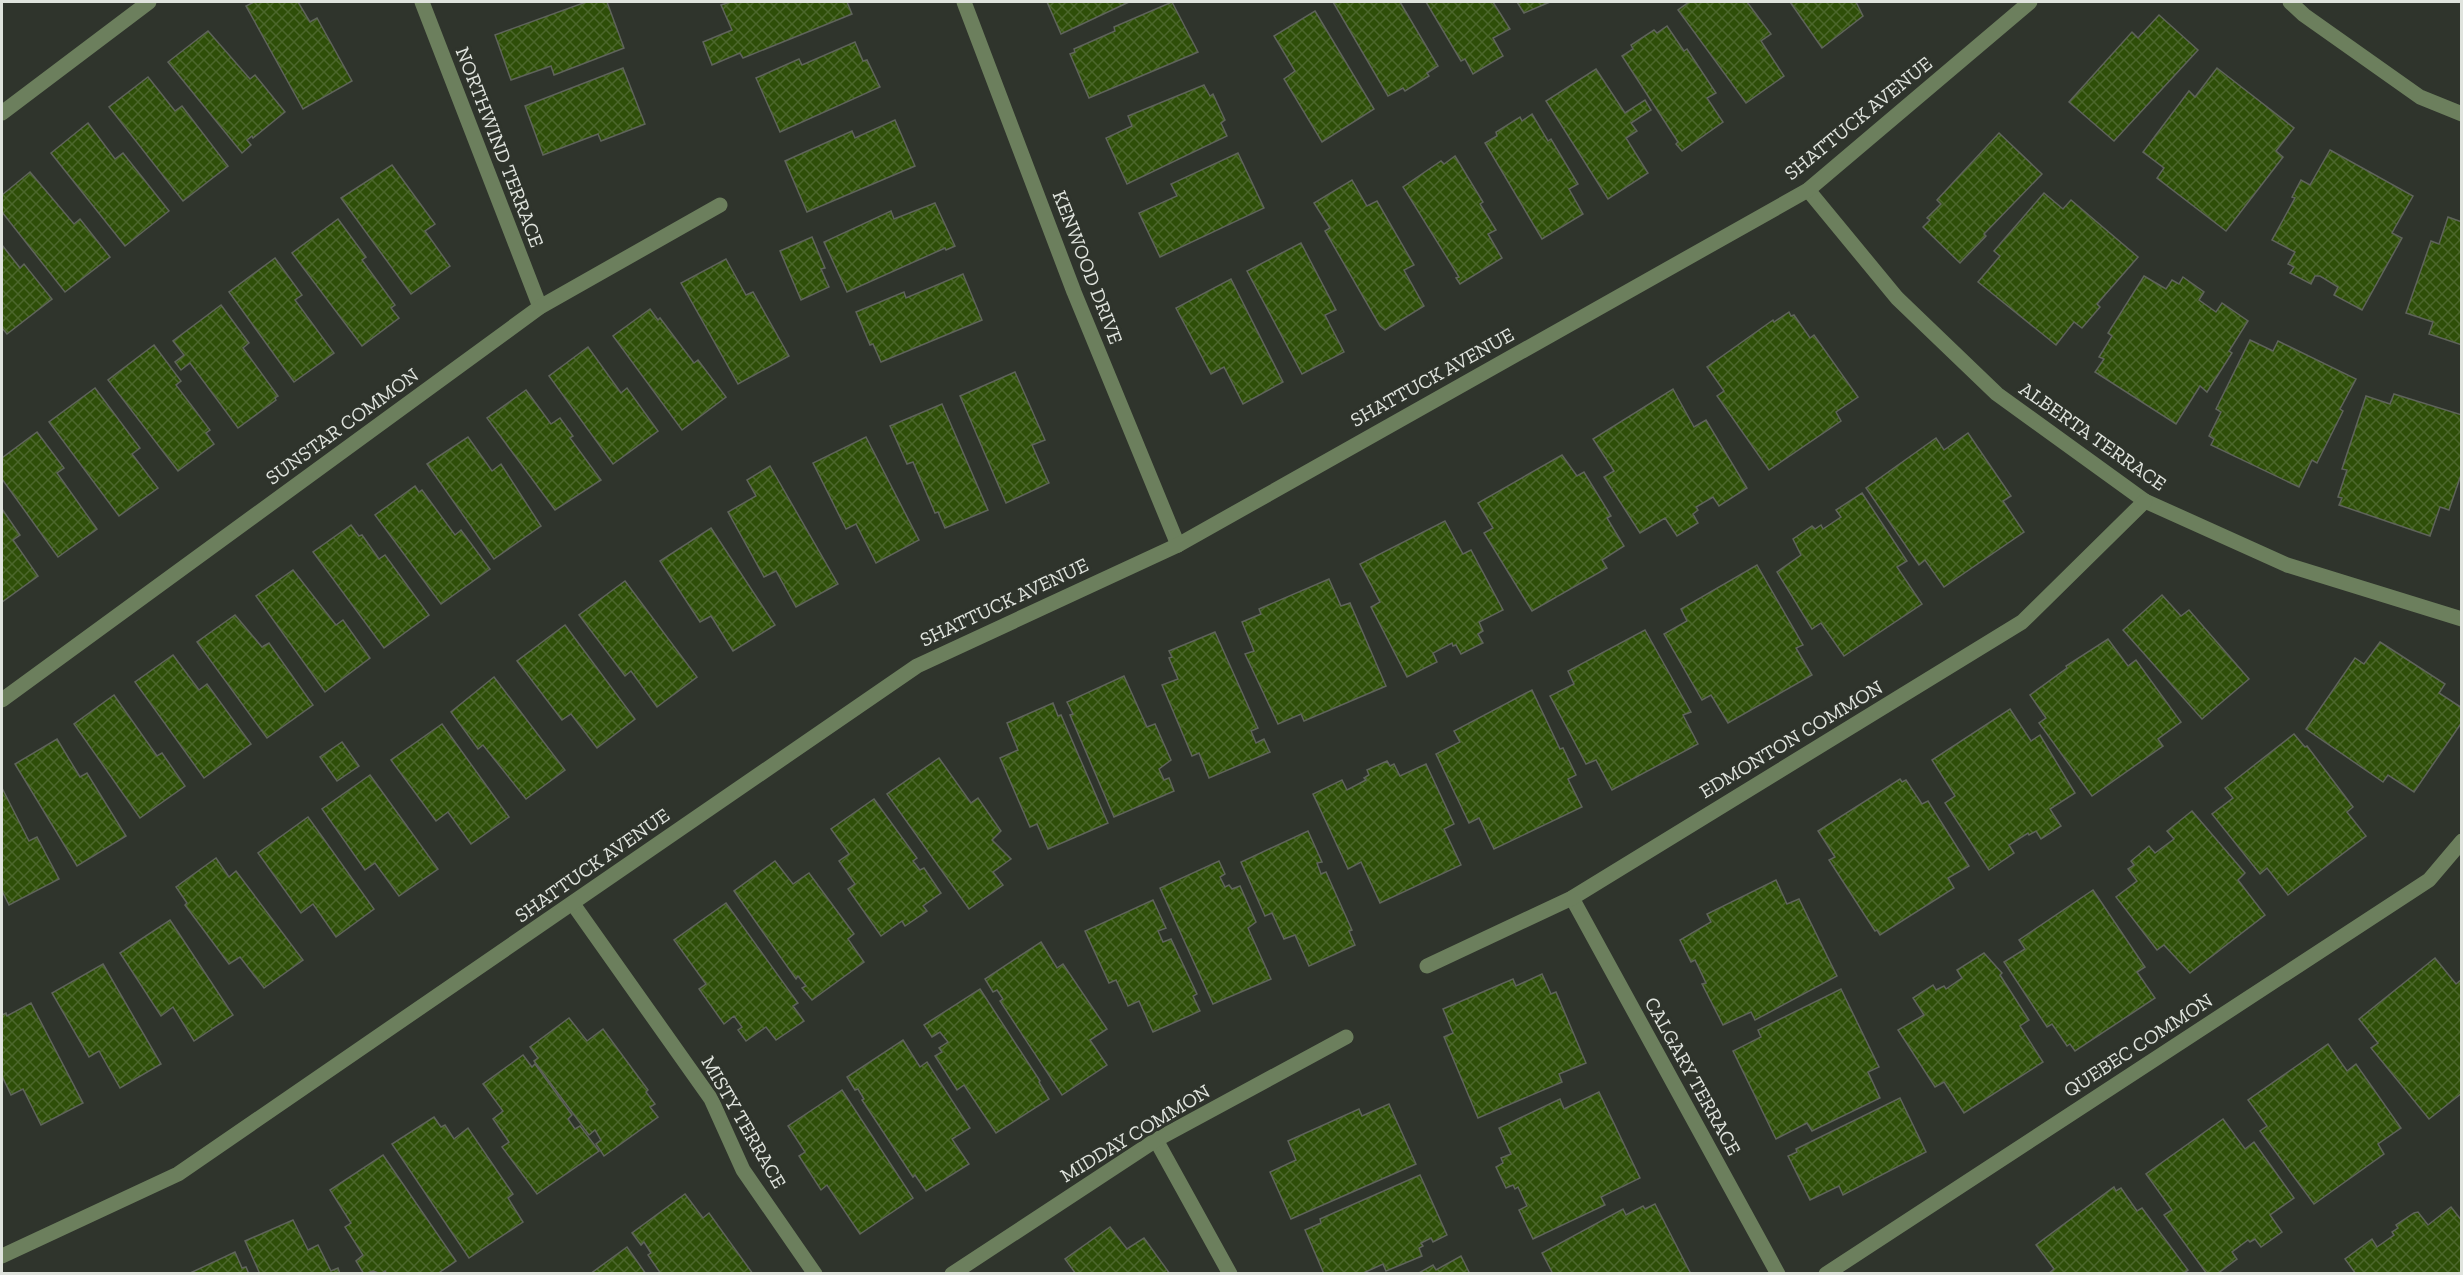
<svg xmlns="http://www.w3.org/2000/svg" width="2463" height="1275" viewBox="0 0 2463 1275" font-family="'Zilla Slab',serif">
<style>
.building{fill:url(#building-cross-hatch);stroke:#5f645b;stroke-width:1.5}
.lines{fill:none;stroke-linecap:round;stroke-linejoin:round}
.minor{stroke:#6c7f5d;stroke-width:15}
.labels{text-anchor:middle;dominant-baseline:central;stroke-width:6;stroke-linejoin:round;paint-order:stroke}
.street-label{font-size:20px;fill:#dfe3dd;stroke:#2f342c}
</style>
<defs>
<pattern id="building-cross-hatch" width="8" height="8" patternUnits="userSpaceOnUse" patternTransform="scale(1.5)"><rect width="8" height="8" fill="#2e4e08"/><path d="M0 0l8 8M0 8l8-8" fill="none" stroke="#4c672c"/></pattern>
</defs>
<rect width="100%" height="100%" fill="#2f342c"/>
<!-- building -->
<g class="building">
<polygon points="254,2 298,2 310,22 317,18 352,81 303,109 246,6"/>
<polygon points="586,2 607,2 624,48 554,75 551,66 511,80 495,35"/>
<polygon points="730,2 847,2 852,14 743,58 740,53 712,65 703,42 732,30 721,5"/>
<polygon points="1047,2 1129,2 1061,34"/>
<polygon points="1172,2 1198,52 1089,98 1070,54 1075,52 1074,49 1115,31 1114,27"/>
<polygon points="1333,2 1400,2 1438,66 1427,73 1429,76 1405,91 1403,88 1388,96"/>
<polygon points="1426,2 1493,2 1510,29 1493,38 1503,56 1473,74 1465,59 1461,61"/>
<polygon points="1517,2 1550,2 1524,13"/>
<polygon points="1689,2 1747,2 1771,34 1761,41 1784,76 1746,103 1678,10"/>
<polygon points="1790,2 1856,2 1863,16 1822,48"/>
<polygon points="1315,11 1374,109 1322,142 1284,79 1295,71 1274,36"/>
<polygon points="2159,15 2198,50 2114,141 2069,102 2132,32 2138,38"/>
<polygon points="1667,26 1684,51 1687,49 1716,93 1707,98 1723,122 1682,151 1676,144 1678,142 1622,56 1633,49 1631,45 1654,30 1657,33"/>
<polygon points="208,31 250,79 255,75 285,112 253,138 252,136 247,140 251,145 242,153 168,62"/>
<polygon points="855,42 863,61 867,60 880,87 780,132 756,78 799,59 802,65"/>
<polygon points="623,68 645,124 601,141 598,134 543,155 525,106"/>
<polygon points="2217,68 2294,128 2276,151 2283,157 2226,231 2157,178 2164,168 2143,152 2189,91 2195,97"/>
<polygon points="1596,69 1625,113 1645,100 1651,110 1631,123 1637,131 1626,138 1648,173 1608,199 1546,101"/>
<polygon points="148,77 175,111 182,106 228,166 183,201 109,107"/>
<polygon points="1204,85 1210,96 1213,94 1225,120 1221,123 1227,136 1127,184 1106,138 1132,126 1128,116"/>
<polygon points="1532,114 1548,141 1551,139 1578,184 1569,189 1583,214 1542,239 1485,143 1497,136 1496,132 1520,117 1522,121"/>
<polygon points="895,120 915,166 807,212 785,161 852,131 855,138"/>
<polygon points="88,123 115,159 123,153 169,211 125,246 51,153"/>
<polygon points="1999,133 2042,174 1984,234 1986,236 1960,263 1923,227 1930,220 1927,218 1941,204 1937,200"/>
<polygon points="2330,150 2413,196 2392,233 2402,238 2362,310 2334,295 2338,287 2320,276 2315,276 2311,284 2290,273 2294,267 2288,264 2295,252 2272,240 2295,198 2292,197 2301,180 2310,185"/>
<polygon points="1238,153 1264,208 1160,257 1139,213 1177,196 1171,184"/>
<polygon points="1455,156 1483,202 1480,204 1496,230 1488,234 1502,258 1460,284 1456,278 1459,277 1403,187 1441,161 1444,164"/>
<polygon points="392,165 435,224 425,231 450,266 411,294 341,198"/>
<polygon points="30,172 74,224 80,219 110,257 65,292 2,212 2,195"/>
<polygon points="1352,180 1367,206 1377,201 1414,265 1404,270 1424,306 1385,330 1380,326 1325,231 1330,228 1314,203"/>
<polygon points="2044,193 2063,209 2071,200 2138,257 2097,304 2100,307 2082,328 2074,322 2056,345 1978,282 2000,256 1994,251"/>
<polygon points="935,203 955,246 946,250 945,248 847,292 824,242 891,211 894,219"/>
<polygon points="2448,217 2462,222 2462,345 2429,334 2433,322 2406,313 2431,241 2439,244"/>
<polygon points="338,219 366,257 362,260 395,305 391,308 399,318 362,346 292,253"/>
<polygon points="812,237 825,268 821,269 829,287 801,300 780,251"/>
<polygon points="1301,243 1336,310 1325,315 1344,352 1302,374 1247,271"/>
<polygon points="2,245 20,268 24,264 52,299 7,334 2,328"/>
<polygon points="275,258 302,295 295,300 334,353 294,382 229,292"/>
<polygon points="726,259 746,295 753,292 789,356 738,384 681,283"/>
<polygon points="963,274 982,320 881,362 873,344 870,345 856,312 904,292 906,298"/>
<polygon points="2144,276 2166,289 2172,280 2179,284 2183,277 2204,292 2199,300 2216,312 2222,303 2248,321 2229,351 2232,353 2207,392 2200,386 2176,424 2095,372 2104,359 2099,357 2112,336 2108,333"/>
<polygon points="1231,279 1283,382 1243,404 1224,367 1211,374 1176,308"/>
<polygon points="221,305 249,343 243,348 278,396 275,398 276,400 238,428 190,363 181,370 175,362 184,355 173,341"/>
<polygon points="650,309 658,320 660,318 694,363 698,360 726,397 682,430 613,336"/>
<polygon points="1789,312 1791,316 1794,315 1810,338 1814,335 1858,397 1836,412 1841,421 1769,470 1717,396 1724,391 1707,367 1773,320 1774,322"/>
<polygon points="2250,340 2273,351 2278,341 2356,379 2340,409 2343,411 2317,463 2312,460 2299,487 2211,445 2214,439 2209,436 2221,412 2216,409"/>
<polygon points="154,345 181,381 176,385 210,430 206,433 214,444 178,471 108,380"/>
<polygon points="588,347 621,393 627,388 658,431 613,464 549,376"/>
<polygon points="1015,372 1045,440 1032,445 1049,483 1006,503 960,396"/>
<polygon points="95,388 140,448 132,454 158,488 119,516 49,422"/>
<polygon points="1673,389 1694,427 1706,420 1747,488 1719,506 1713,497 1696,507 1698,510 1693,514 1698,523 1677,536 1665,518 1640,533 1604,477 1614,471 1593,439"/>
<polygon points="526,390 551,424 560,418 573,436 570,438 601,480 555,510 487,418"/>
<polygon points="2394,394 2462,415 2462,472 2449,510 2440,507 2430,536 2339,505 2342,498 2338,497 2347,470 2342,469 2366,396 2390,404"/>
<polygon points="942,404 988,510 945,528 938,512 935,513 913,462 907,464 890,426"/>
<polygon points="37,432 64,468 57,473 97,529 58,557 2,479 2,458"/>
<polygon points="1968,433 2011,496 2003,501 2024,532 1944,587 1925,560 1919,565 1866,488 1936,438 1944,450"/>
<polygon points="468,437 492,471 501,464 541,526 494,559 427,464"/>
<polygon points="866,437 919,540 876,563 856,524 846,529 813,463"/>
<polygon points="1562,455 1577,476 1584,472 1611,516 1607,518 1624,546 1602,560 1607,568 1532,611 1484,533 1493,528 1478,503"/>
<polygon points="770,466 838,584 796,607 776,571 764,577 728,512 756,496 747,480"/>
<polygon points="415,486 419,492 422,490 455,535 461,530 490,569 441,604 375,515"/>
<polygon points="1862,493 1907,561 1897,567 1922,604 1844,656 1821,623 1812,629 1777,572 1801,555 1793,539 1812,526 1815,529 1821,525 1823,529 1841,517 1836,510"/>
<polygon points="2,509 20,535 13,540 38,576 2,602"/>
<polygon points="1445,521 1463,554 1471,550 1503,610 1479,622 1483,631 1478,634 1483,643 1461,654 1456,645 1453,646 1452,643 1433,653 1437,662 1407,677 1371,607 1380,602 1360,564"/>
<polygon points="351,525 359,536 362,535 379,559 385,555 429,615 384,648 313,552"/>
<polygon points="711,528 775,625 733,651 711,616 700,622 660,561"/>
<polygon points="1757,565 1803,645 1796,648 1812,675 1728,723 1711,695 1702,700 1664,634 1687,621 1681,609"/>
<polygon points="293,570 336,625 343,620 370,658 325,692 256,596"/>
<polygon points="1329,579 1341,606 1350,603 1386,686 1304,721 1301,714 1278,724 1245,654 1254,651 1242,622 1261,614 1259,609"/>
<polygon points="625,581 697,677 657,707 631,671 625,676 579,615"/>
<polygon points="2162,595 2181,616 2189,610 2249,679 2202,719 2123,630"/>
<polygon points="235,615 262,647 269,643 313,705 267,738 197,642"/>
<polygon points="565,625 635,719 597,748 571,714 562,720 517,661"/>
<polygon points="1645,630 1691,712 1683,715 1698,744 1612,790 1596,760 1586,764 1550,696 1574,684 1568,671"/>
<polygon points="1215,632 1258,728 1251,731 1256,743 1264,739 1270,752 1209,778 1199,753 1192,756 1162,685 1178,679 1169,658 1172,657 1169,651"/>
<polygon points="2108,639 2128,666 2136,660 2181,722 2158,739 2163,746 2092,796 2039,723 2046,718 2030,695 2067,668 2066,666"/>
<polygon points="2380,642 2445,684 2439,693 2462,708 2462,722 2414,792 2388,775 2383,782 2306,729 2355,658 2364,664"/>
<polygon points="173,655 199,690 207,684 251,744 204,778 135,682"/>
<polygon points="1124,676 1147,727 1155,724 1171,760 1159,769 1164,780 1169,778 1174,791 1114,817 1070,715 1073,714 1067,702"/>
<polygon points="494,677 565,770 526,799 483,745 478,749 451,712"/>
<polygon points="1532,690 1560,749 1563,748 1576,775 1568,779 1582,807 1494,849 1479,818 1469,823 1436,754 1460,742 1454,731"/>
<polygon points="114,695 157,756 162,753 185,786 140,818 74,724"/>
<polygon points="1053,703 1058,716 1061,715 1108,823 1048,849 1037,824 1030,827 1000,758 1018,750 1007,723"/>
<polygon points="2010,709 2031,741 2040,735 2075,793 2050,809 2061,826 2041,839 2036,831 2029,835 2028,833 2009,845 2014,853 1989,870 1945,803 1955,796 1932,760"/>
<polygon points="442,724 509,817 471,844 448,812 436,821 391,760"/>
<polygon points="2294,734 2305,747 2307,746 2353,807 2347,812 2366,836 2288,895 2267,868 2260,874 2212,814 2233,798 2225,788"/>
<polygon points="57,739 80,777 87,773 126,836 77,866 15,764"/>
<polygon points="342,742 359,766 337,781 320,757"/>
<polygon points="939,758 971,803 978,798 1001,831 992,840 1011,859 993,872 1003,885 969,909 887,794"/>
<polygon points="1387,761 1390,766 1394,764 1400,776 1426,764 1454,824 1444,829 1461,865 1380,903 1361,862 1348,869 1313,794 1342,780 1347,790 1366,780 1364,778 1369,775 1367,770"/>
<polygon points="370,775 438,869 399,896 375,863 365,870 322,809"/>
<polygon points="1900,779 1902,782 1906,780 1922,804 1928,801 1969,866 1948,878 1954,888 1880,935 1877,930 1875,931 1829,860 1835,857 1818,831"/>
<polygon points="2,788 29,841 37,837 59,879 9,905 2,891"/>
<polygon points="874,799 917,858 913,861 920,870 924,868 941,893 923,906 927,911 905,926 902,921 881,936 848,889 855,884 839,861 849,854 831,829"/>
<polygon points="2192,811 2245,873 2238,880 2265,915 2190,973 2164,945 2157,950 2116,897 2137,881 2128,869 2134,865 2131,861 2149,846 2155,853 2174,839 2167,831"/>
<polygon points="308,817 374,909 336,937 313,904 301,913 258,853"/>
<polygon points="1308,831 1322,862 1317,863 1321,874 1326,872 1352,930 1349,931 1355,945 1309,966 1295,935 1284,939 1272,913 1265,916 1241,862"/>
<polygon points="216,858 229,877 236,871 303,960 264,988 240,957 229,964 185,905 187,903 176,887"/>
<polygon points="775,861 793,884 809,873 854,934 848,939 864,962 812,1000 802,988 806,986 798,976 796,979 734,891"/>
<polygon points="1219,861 1225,874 1220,877 1225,887 1229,885 1232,889 1240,886 1256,922 1248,928 1271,979 1213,1004 1160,888"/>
<polygon points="1776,880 1787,904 1799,899 1837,976 1755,1020 1751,1012 1723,1025 1702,984 1706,983 1695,960 1691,962 1680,940 1711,922 1707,914"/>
<polygon points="2093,890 2145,967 2137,972 2155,998 2075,1051 2070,1044 2067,1046 2052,1024 2047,1027 2004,962 2025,949 2019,940"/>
<polygon points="1153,900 1166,928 1158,931 1163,942 1171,939 1197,994 1193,996 1200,1011 1153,1032 1139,1001 1128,1006 1116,980 1109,983 1085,931"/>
<polygon points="726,903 798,1003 793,1006 804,1021 776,1040 766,1027 746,1041 738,1030 742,1027 734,1016 724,1024 699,989 706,984 674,940"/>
<polygon points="170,920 233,1015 194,1041 173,1007 161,1016 120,953"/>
<polygon points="1041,942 1057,968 1063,964 1107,1029 1090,1040 1107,1065 1062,1095 1000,1001 1003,999 997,990 993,992 985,979"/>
<polygon points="1984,953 2002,973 2000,975 2029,1020 2020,1026 2043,1062 1964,1113 1944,1082 1935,1087 1898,1030 1924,1015 1913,998 1933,985 1936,990 1944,986 1946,989 1962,978 1957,970"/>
<polygon points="2435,958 2456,984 2462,979 2462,1093 2429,1119 2371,1048 2378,1043 2359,1019"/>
<polygon points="103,964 161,1064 120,1088 99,1051 89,1057 52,993"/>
<polygon points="1542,974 1551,994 1556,992 1586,1063 1559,1074 1562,1082 1478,1118 1444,1037 1453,1033 1443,1009 1513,979 1516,986"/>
<polygon points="980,989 1040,1081 1039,1082 1049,1099 996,1133 964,1085 957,1090 935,1056 942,1052 939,1048 948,1042 940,1032 932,1037 924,1025"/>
<polygon points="1841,989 1879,1067 1868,1072 1880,1098 1812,1131 1807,1123 1776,1139 1733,1051 1761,1037 1758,1030"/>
<polygon points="31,1003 83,1103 41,1125 23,1089 11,1095 2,1076 2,1015 6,1013 7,1016"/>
<polygon points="569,1018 587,1041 603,1029 648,1090 646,1092 655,1104 650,1107 658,1117 604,1156 596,1144 601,1140 595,1130 589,1135 534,1061 538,1058 530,1047"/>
<polygon points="903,1040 920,1067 927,1062 970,1128 952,1139 969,1164 926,1191 915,1175 913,1177 862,1100 864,1099 858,1089 855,1090 847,1077"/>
<polygon points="2328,1044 2347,1071 2356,1064 2401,1128 2378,1144 2384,1154 2314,1204 2260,1131 2267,1126 2248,1100"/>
<polygon points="523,1055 532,1067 535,1064 572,1115 568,1119 575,1129 580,1126 599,1151 537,1194 502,1147 509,1142 493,1119 503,1111 483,1084"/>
<polygon points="842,1090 913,1198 860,1234 827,1185 821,1190 799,1156 805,1152 788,1126"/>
<polygon points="1599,1092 1640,1178 1601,1197 1605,1205 1533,1239 1519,1210 1527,1206 1518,1187 1515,1189 1513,1185 1506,1188 1496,1167 1503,1163 1501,1158 1511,1154 1499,1128 1560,1099 1564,1109"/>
<polygon points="1900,1098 1926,1152 1843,1195 1839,1186 1810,1200 1788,1156 1797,1152 1796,1149"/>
<polygon points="1389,1104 1416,1164 1291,1219 1270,1172 1296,1160 1288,1141 1359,1109 1362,1116"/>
<polygon points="434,1117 441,1127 445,1125 454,1139 468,1128 513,1194 508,1198 523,1222 469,1258 392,1144"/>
<polygon points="2223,1119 2245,1149 2254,1142 2294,1198 2270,1215 2282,1232 2261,1247 2255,1239 2250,1242 2248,1240 2232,1252 2237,1259 2217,1274 2207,1274 2164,1215 2172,1210 2146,1174"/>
<polygon points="383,1155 456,1261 437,1274 387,1274 385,1271 381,1274 373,1271 364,1274 356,1261 363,1255 345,1227 351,1223 330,1190"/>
<polygon points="1420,1175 1447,1235 1433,1242 1431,1238 1421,1243 1423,1246 1419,1248 1422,1256 1386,1271 1383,1264 1361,1274 1324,1274 1305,1230 1321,1223 1320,1219"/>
<polygon points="2114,1187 2116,1191 2121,1188 2137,1211 2142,1208 2188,1270 2183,1274 2048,1274 2054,1269 2036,1245"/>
<polygon points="685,1194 703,1218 709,1213 753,1274 661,1274 648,1255 651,1253 644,1242 641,1245 632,1233"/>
<polygon points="1655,1204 1691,1274 1553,1274 1542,1253 1623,1209 1626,1215 1643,1206 1645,1209"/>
<polygon points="2451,1207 2462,1221 2462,1274 2356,1274 2345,1259 2372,1239 2377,1247 2394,1235 2392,1232 2398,1228 2396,1225 2414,1213 2418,1212 2428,1225"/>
<polygon points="293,1220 308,1250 318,1245 331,1271 338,1268 340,1274 260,1274 245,1241"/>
<polygon points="1110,1227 1127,1249 1144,1238 1170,1274 1076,1274 1065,1259"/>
<polygon points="627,1247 646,1274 590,1274"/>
<polygon points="235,1252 242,1268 246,1267 249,1274 188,1274"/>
<polygon points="1461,1256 1470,1274 1417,1274 1433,1265 1436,1270"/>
</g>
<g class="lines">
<!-- minor -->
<g class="minor">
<polyline points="422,2 540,307"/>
<polyline points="964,2 1074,292 1178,545"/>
<polyline points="2290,2 2304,15 2420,97 2462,114"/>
<polyline points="2,113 149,2"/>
<polyline points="1808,190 1897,298 1997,394 2145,501 2287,565 2462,619"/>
<polyline points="2,700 540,307 720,205"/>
<polyline points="1572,898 1778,1274"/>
<polyline points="573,904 711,1099 743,1170 815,1274"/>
<polyline points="1427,966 1572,898 2022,622 2145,501"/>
<polyline points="1156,1140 1230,1274"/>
<polyline points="2,1256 178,1174 917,666 1178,545 1808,190 2030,2"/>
<polyline points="952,1274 1156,1140 1346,1037"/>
<polyline points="1826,1274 2429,880 2462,841"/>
</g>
</g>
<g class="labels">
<!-- street labels -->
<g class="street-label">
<text transform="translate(1858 118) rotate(-39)">SHATTUCK AVENUE</text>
<text transform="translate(500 147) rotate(69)">NORTHWIND TERRACE</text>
<text transform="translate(1088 267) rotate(69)">KENWOOD DRIVE</text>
<text transform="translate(1432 377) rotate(-29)">SHATTUCK AVENUE</text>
<text transform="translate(342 426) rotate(-36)">SUNSTAR COMMON</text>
<text transform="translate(2093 436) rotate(35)">ALBERTA TERRACE</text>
<text transform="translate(1004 602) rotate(-25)">SHATTUCK AVENUE</text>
<text transform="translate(1791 739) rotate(-31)">EDMONTON COMMON</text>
<text transform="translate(592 865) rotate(-35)">SHATTUCK AVENUE</text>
<text transform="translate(2138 1045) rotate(-33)">QUEBEC COMMON</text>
<text transform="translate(1693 1076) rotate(61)">CALGARY TERRACE</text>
<text transform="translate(744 1122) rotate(60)">MISTY TERRACE</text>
<text transform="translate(1135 1133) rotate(-31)">MIDDAY COMMON</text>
</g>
</g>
<!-- border -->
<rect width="2463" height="1275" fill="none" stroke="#dfe3dd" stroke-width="6"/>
</svg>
